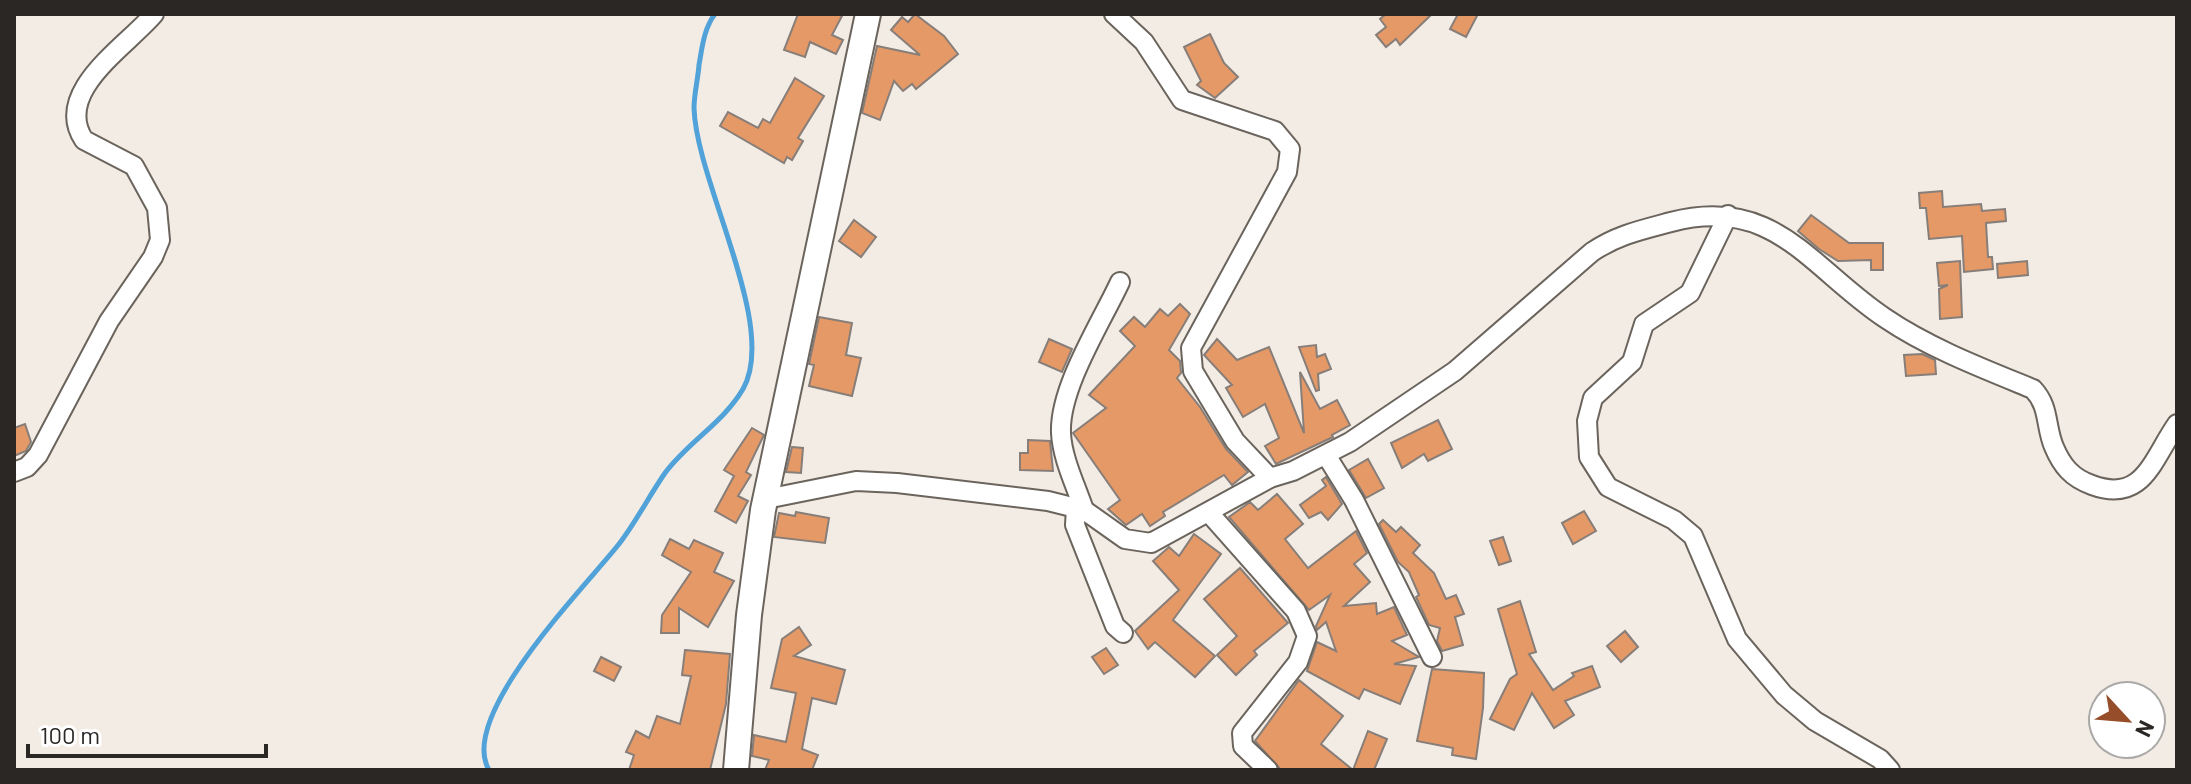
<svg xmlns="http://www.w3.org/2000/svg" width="2191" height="784" viewBox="0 0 2191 784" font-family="Barlow,sans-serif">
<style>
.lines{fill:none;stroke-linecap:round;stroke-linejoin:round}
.stream{stroke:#51a2d9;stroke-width:5}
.building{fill:#e59966;stroke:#877e79;stroke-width:2}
.minor-casing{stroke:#6a645d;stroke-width:22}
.tertiary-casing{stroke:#6a645d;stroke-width:28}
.minor{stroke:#fff;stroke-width:18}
.tertiary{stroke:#fff;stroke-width:24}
</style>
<rect width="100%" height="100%" fill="#f3ece4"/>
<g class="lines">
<!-- stream -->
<path class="stream" d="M489 770C457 716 585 587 619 544 636 522 649 496 665 473 688 442 723 423 743 389 779 326 696 182 694 108 694 94 698 79 699 65 702 48 704 28 715 14"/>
</g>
<!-- building -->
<g class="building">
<polygon points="798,14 843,14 832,35 843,40 836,54 810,42 805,57 784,50"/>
<polygon points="915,14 944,36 958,54 916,89 912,84 903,91 894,81 880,120 862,113 877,46 920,55 891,30 902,17 908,22"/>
<polygon points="1386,14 1432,14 1400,45 1396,39 1386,47 1376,35 1386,27 1380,19"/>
<polygon points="1458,14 1478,14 1466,37 1450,29"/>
<polygon points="1210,34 1224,63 1238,77 1215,98 1197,85 1201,81 1184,47"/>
<polygon points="795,78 824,96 798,138 803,141 792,160 787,157 784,163 720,126 728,112 758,128 763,119 770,123"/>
<polygon points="1942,191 1943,207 1981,204 1982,211 2005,209 2006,221 1986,223 1988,257 1992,257 1993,269 1964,272 1962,236 1929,239 1926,208 1920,208 1919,193"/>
<polygon points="1811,215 1849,243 1883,243 1883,270 1871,270 1871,260 1838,261 1819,249 1798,231"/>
<polygon points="854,220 876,237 861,257 839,241"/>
<polygon points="1960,261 1962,317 1940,319 1939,289 1948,285 1939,286 1937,263"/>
<polygon points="2027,261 2028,275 1998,278 1997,264"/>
<polygon points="1180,304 1190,314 1169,350 1180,361 1181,373 1177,378 1200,407 1226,449 1248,472 1232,485 1224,475 1163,512 1165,516 1150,526 1142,514 1126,525 1108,509 1120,500 1073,433 1106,408 1089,395 1135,346 1120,331 1134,317 1145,327 1160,309 1168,316"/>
<polygon points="819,317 852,323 846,355 861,358 852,396 809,386 814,365 809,364"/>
<polygon points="1049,339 1072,349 1062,372 1039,362"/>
<polygon points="1217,339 1237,360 1269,347 1304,433 1300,372 1320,409 1337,400 1350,425 1332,435 1333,437 1276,464 1265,446 1279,438 1265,404 1243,417 1226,388 1232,385 1204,355"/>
<polygon points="1316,345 1317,357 1325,354 1331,369 1318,374 1319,390 1316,391 1299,347"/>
<polygon points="1922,354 1935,360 1936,374 1906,376 1904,355"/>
<polygon points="1438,420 1452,449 1428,461 1424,454 1402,468 1391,443"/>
<polygon points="25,424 31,442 26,451 14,456 14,428"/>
<polygon points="752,428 764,435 746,472 751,475 738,496 748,501 736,523 715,511 734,476 724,470"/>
<polygon points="1028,440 1050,441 1053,471 1020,470 1020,453 1028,453"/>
<polygon points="792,447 803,448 801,473 786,472"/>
<polygon points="1368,459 1384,488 1366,498 1349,470"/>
<polygon points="1326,477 1342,504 1328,520 1321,512 1309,518 1300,505 1326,486 1322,480"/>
<polygon points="1277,494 1303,524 1285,539 1308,568 1356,531 1367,553 1354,564 1370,582 1344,606 1376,603 1377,614 1394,607 1407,635 1392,641 1419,657 1394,664 1416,666 1400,704 1364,689 1359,699 1307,671 1317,642 1336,651 1326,622 1317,630 1316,626 1330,595 1309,610 1229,517 1250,502 1258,510"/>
<polygon points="1584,511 1596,531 1573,544 1562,523"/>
<polygon points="796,512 829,518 825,543 774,537 779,513 795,516"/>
<polygon points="1383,520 1396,532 1401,527 1420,545 1413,553 1434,573 1446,599 1456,595 1464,614 1455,617 1463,645 1442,651 1437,641 1440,628 1429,625 1416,597 1419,595 1409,572 1398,562 1379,524"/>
<polygon points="1194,534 1221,554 1173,620 1215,656 1195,677 1155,642 1148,649 1135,631 1179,590 1153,561 1169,547 1179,556"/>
<polygon points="1503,537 1511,561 1499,565 1490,541"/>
<polygon points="670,539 689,549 694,540 723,553 714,572 734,581 708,627 679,608 679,633 661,633 662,615 691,572 662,555"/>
<polygon points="1240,568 1288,623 1254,651 1257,655 1236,675 1217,655 1237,636 1204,599"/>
<polygon points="1520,601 1536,652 1529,654 1553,690 1574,676 1572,673 1592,666 1600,687 1565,701 1574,715 1554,728 1532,693 1514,730 1490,719 1510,679 1517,674 1498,609"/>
<polygon points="799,627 811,645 794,656 845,670 836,704 812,698 802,749 818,755 812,770 765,770 769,760 752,756 754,735 786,742 796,693 771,688 782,639"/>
<polygon points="1625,631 1638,647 1621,662 1607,646"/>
<polygon points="1106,648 1118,665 1104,674 1092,657"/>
<polygon points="685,650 730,654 726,704 710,770 629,770 634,755 626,752 636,731 649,738 657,716 680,724 691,676 682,675"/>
<polygon points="601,657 621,667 614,681 594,671"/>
<polygon points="1432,669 1484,673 1483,708 1476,759 1452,755 1453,748 1417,741"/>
<polygon points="1299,680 1343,716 1321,744 1353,770 1368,731 1387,739 1374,770 1281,770 1255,741"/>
</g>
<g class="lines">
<!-- minor casing -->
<g class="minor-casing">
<g id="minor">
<polyline points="1114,14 1144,42 1182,100 1275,131 1290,149 1287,172 1191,348 1193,371 1235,441 1270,478"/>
<polyline points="1728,215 1690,293 1644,324 1632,362 1593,398 1587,421 1589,457 1608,487 1674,520 1693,536 1737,639 1784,695 1815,721 1880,759 1890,770"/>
<polyline points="1326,455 1354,500 1432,657"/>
<path d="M14 472 27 467 38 455 109 321 153 257 160 240 157 208 134 166 84 140C52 92 127 46 154 14"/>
<path d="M766 499 856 481 897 483 1048 501 1084 510 1125 539 1151 543 1270 478 1293 471 1350 442 1455 371 1592 252C1617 235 1641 230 1671 222 1775 195 1810 268 1885 318 1929 348 1984 369 2033 389 2050 407 2045 426 2054 447 2062 466 2072 478 2092 485 2143 504 2152 460 2177 424"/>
<polyline points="1076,508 1075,525 1115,626 1123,633"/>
<path d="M1084 510C1076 486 1062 458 1061 433 1059 388 1101 323 1120 282"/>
<polyline points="1210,514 1296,611 1307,636 1298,662 1242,733 1243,746 1268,770"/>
</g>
</g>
<!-- tertiary casing -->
<g class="tertiary-casing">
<polyline id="tertiary" points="736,770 749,615 763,510 868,14"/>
</g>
<!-- minor -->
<use href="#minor" class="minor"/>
<!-- tertiary -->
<use href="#tertiary" class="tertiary"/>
</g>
<!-- border -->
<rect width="2191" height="784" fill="none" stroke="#2a2724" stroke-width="32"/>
<!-- north arrow -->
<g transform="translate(2127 720) rotate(116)"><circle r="38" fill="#ffffff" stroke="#aaa9a7" stroke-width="2"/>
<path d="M0-6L14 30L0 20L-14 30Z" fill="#954e29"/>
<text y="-12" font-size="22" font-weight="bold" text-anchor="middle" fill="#2a2724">N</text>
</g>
<!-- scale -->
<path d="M28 744v12h238v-12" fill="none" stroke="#2a2724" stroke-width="4"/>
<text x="40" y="744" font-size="24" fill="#2a2724" stroke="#ffffff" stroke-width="6" paint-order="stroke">100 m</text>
</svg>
